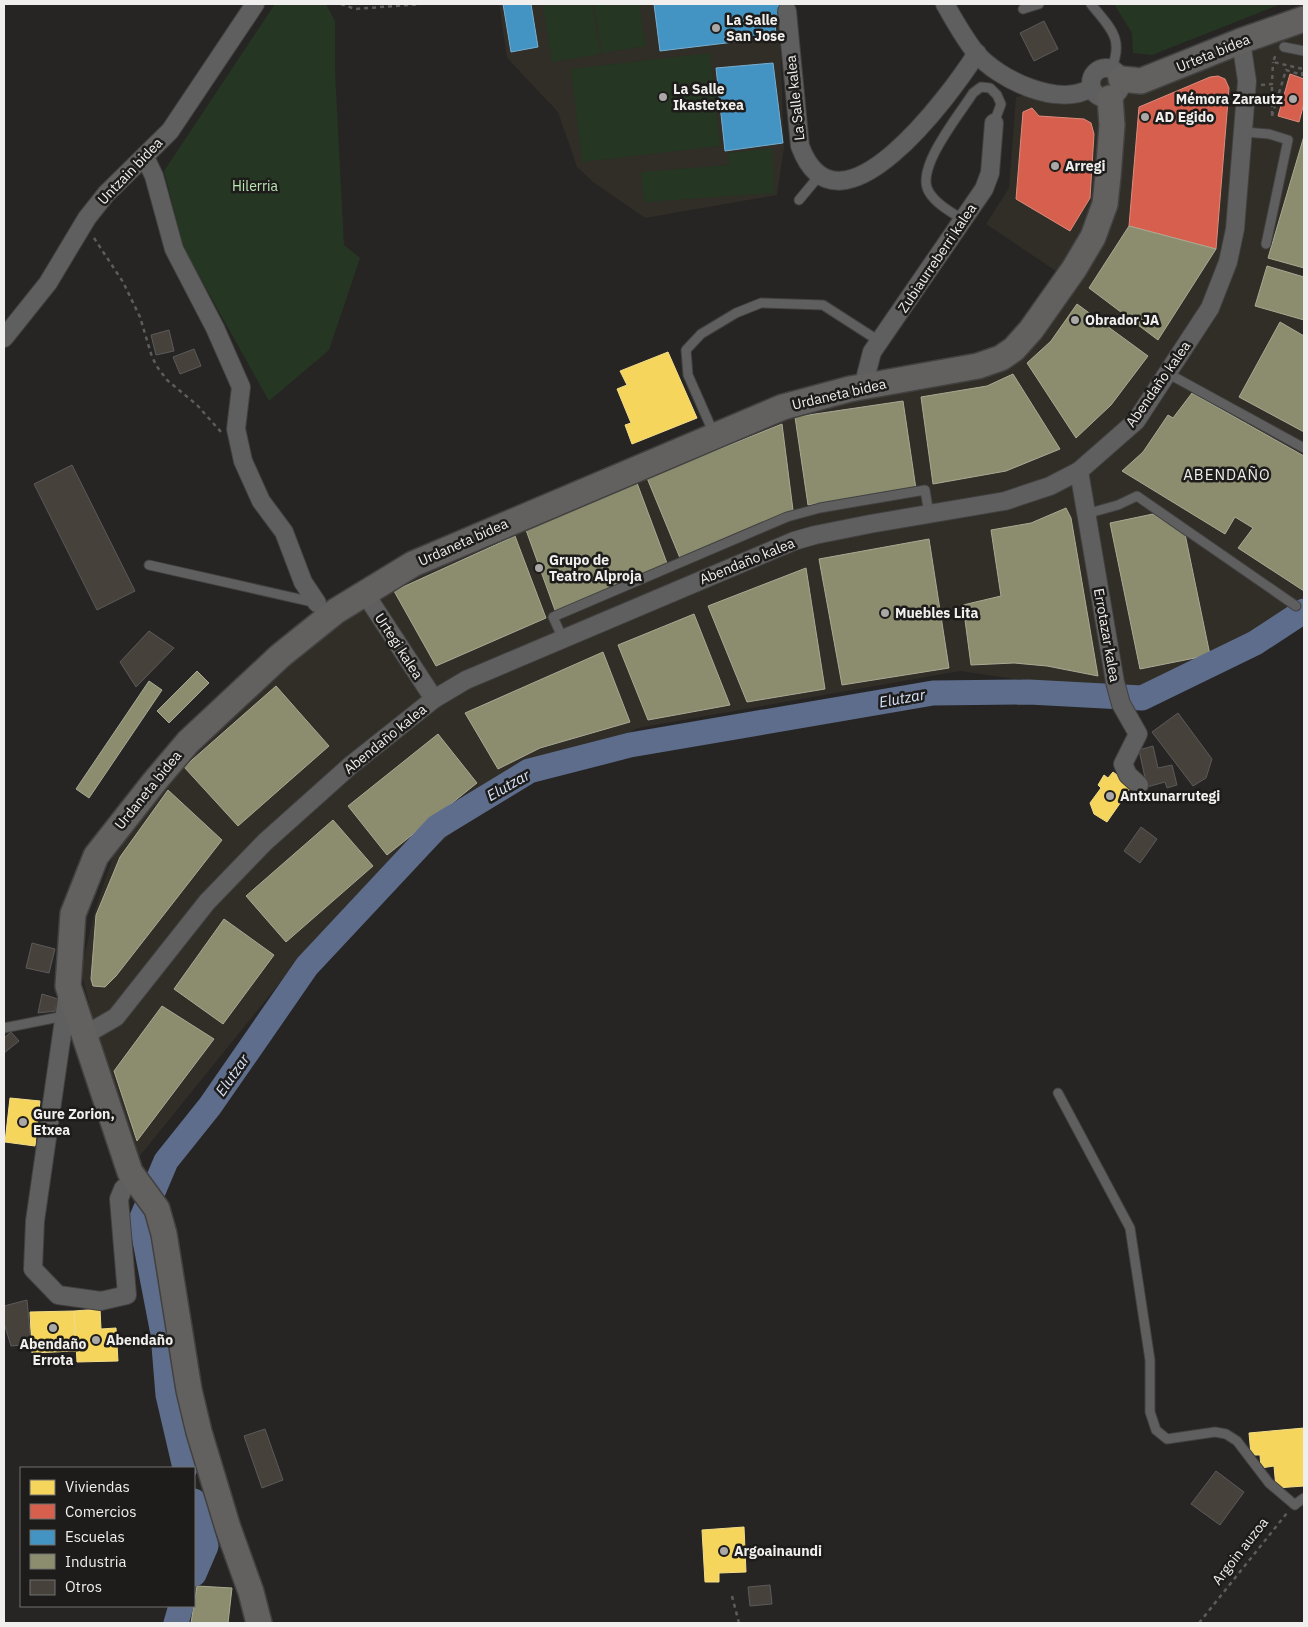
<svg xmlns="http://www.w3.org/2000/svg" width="1308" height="1627" viewBox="0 0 1308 1627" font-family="'IBM Plex Sans',sans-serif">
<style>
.built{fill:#312d27}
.green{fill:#253622}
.homes{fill:#f6d55c;stroke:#f4dd88}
.shops{fill:#d6604d;stroke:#de8b7d}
.schools{fill:#4393c3;stroke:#77afd0}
.industry{fill:#8c8c6e;stroke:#aaaa94}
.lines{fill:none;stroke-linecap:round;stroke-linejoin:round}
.river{stroke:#5d6d8b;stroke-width:25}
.building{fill:#47413c;stroke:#5b5a5a}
.lane-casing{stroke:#424140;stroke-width:11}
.street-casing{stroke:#424140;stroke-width:20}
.secondary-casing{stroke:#424140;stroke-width:28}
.path{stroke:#5d5c5c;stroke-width:2.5;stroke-dasharray:4 4;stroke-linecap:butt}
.lane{stroke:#5f5f5f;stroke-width:9}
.street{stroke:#5f5f5f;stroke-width:18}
.secondary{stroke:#626160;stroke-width:25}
.poi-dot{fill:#a9a8a7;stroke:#1d1c1a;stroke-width:2}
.labels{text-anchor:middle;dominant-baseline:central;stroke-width:5;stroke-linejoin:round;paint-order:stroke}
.poi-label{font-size:14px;font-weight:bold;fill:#f0efed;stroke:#1d1c1a;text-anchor:start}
.street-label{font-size:14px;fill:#f0efed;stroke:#1d1c1a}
.park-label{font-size:14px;fill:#b9e6b2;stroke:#1d1c1a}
.neighbourhood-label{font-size:15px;letter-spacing:1px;fill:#f0efed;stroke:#1d1c1a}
.water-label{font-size:15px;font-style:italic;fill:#d7e4fb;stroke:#1d1c1a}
</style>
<rect width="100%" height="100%" fill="#262524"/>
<!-- built -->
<g class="built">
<polygon points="499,4 776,4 780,34 784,148 777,195 645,218 593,182 577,167 558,112 507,58"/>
<polygon points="1304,5 1304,625 1212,676 1098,691 960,671 638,728 487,803 401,877 299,959 139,1157 104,1062 81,971 95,910 121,832 310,631 386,582 757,422 991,370 1075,284 986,224 1009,188 1016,97 1129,71"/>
</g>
<!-- green -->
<g class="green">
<polygon points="275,4 326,4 335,21 335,72 344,245 360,258 329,350 269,401 184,249 164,171"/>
<polygon points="543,4 592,4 600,54 552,62"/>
<polygon points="594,4 639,4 646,46 602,53"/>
<polygon points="1114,4 1281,4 1152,55 1133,53 1132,33"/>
<polygon points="710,53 720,146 582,162 571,69"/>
<polygon points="772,148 774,193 644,202 641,172 729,165 728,153"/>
</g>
<!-- homes -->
<g class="homes">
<polygon points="668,352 697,418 632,444 625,425 631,423 617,389 627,385 620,371"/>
<polygon points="1113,772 1132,786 1107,822 1094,814 1090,803 1101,788 1098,785 1104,775 1108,778"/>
<polygon points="10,1098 40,1101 35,1146 5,1142"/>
<polygon points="100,1309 101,1329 116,1328 118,1361 77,1362 74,1311"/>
<polygon points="74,1311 76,1351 32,1353 30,1312"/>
<polygon points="1304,1428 1304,1486 1276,1488 1274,1466 1261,1468 1260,1455 1251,1455 1249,1433"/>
<polygon points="744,1527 746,1572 719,1573 719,1582 705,1582 702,1530"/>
</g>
<!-- shops -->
<g class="shops">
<polygon points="1290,74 1304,79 1304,103 1299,122 1278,116"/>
<polygon points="1218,76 1225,79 1229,88 1216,249 1129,226 1139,107 1210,77"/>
<polygon points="1032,108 1039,116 1084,119 1091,123 1094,134 1090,198 1070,231 1016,199 1023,112"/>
</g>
<!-- schools -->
<g class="schools">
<polygon points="503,4 531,4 538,47 511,52"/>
<polygon points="654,4 778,4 780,20 775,20 776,37 660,51"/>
<polygon points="773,63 783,143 725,151 716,68"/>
</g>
<!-- industry -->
<g class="industry">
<polygon points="1304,136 1304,268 1268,258"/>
<polygon points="1129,226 1216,249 1158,340 1089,288"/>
<polygon points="1267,266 1304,277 1304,320 1255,306"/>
<polygon points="1077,304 1148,356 1111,405 1076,438 1027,363 1051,341"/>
<polygon points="1280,322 1304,336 1304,432 1239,397"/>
<polygon points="1013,374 1060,449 1006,471 933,484 921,397 987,386"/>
<polygon points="1192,393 1304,456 1304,591 1238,548 1253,528 1235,517 1225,534 1122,471 1143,452 1168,415 1173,418"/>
<polygon points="903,401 916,489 808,505 795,417"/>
<polygon points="782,424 793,510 680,558 647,478"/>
<polygon points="637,483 668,566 556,613 526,530"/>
<polygon points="1066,508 1071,518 1098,676 1047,666 1014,663 971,665 963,605 1001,596 991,530 1031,523"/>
<polygon points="1153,514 1185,534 1210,655 1140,669 1110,523"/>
<polygon points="515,536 546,618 436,666 394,591"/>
<polygon points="929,539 949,668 842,685 819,559"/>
<polygon points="806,568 825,689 747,702 708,606"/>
<polygon points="694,614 730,705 648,720 618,645"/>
<polygon points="603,652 630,722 540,748 498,769 465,713"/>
<polygon points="197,671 209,683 169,723 157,711"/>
<polygon points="149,681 162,690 89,798 76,789"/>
<polygon points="276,686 329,746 238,826 184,767"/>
<polygon points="438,734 477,783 387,855 348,806"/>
<polygon points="168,790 222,840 116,976 105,987 93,986 91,979 96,915 120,857"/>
<polygon points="333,820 373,866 286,942 246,896"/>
<polygon points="224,919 274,955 223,1024 174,989"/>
<polygon points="162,1006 214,1039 137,1141 114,1071"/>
<polygon points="197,1586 232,1588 228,1623 191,1623"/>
</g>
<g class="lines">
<!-- river -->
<g class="river">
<polyline points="185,1468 168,1395 163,1334 141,1220 166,1161 210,1106 307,966 437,827 529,771 630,745 933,693 1029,692 1142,698 1255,643 1304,611"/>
<polyline points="194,1501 206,1546 194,1574"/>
<polyline points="176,1623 181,1606"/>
</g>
</g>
<!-- building -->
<g class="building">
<polygon points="1044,21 1058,49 1034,61 1020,33"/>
<polygon points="169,330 174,351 156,355 151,335"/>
<polygon points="194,349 201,366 180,374 173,357"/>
<polygon points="72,465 135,591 97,610 34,484"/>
<polygon points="149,631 174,648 136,687 120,662"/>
<polygon points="1178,713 1212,759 1206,778 1193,786 1152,732"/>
<polygon points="1153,746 1158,768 1172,765 1177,785 1167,788 1165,782 1147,787 1139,750"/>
<polygon points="1141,827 1157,839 1140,863 1124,851"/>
<polygon points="32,943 55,949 49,973 26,968"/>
<polygon points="42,994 58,999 55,1011 38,1013"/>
<polygon points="11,1032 19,1041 4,1053 4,1038"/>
<polygon points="27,1300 31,1344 11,1346 4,1323 4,1306"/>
<polygon points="265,1429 283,1480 262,1488 244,1436"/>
<polygon points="1216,1471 1244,1492 1220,1525 1191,1504"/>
<polygon points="770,1585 772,1604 750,1606 748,1587"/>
</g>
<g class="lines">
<!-- lane casing -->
<g class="lane-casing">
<g id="lane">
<path d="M1091 4C1109 27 1125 38 1111 69"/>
<polyline points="1023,9 1039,4"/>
<polyline points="1284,47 1304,51"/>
<polyline points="1244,132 1269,134 1288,140 1266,244"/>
<polyline points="799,200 819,176"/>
<path d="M962 219C951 212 936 204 929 192 914 169 960 114 973 93L981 87 990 88 997 95 1001 104 994 123"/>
<polyline points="1167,373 1304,448"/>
<polyline points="714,434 688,375 686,350 701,334 736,313 761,303 823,305 879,341"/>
<polyline points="1086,514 1118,505 1137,496 1296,606"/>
<polyline points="149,565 317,603"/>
<polyline points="563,639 553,617 787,517 820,508 925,490 929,514"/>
<polyline points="4,1028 64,1016"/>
<polyline points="1058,1093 1130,1228 1150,1360 1150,1412 1156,1430 1167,1439 1215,1432 1226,1434 1237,1441 1269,1483 1295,1505"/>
<polyline points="1297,1503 1304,1498"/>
</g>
</g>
<!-- street casing -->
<g class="street-casing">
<g id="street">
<path d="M945 4C954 20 964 38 976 53 998 79 1058 108 1091 88"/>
<path d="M787 11 800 146C838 249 951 94 977 53"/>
<circle cx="1106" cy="83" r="15"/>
<polyline points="145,157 154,176 174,249 215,328 241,387 236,429 243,461 261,501 284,532 303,582 317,603"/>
<polyline points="4,338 48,283 87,218 106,194 170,131 255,4"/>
<polyline points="863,387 872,352 984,189 990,173 994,123"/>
<polyline points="1079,471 1115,682 1121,704 1138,734 1123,764 1128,775 1139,785"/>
<polyline points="364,592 434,699"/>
<polyline points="68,992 35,1221 33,1269 58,1295 101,1301 127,1295 119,1199 123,1189 134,1179"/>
<polyline points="85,1035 116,1017 207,902 265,842 351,765 434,699 466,680 794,541 815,535 870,524 1005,501 1050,486 1079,471 1136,421 1210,308 1228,262 1235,229 1247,81 1241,41"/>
</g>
</g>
<!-- secondary casing -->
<g class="secondary-casing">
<g id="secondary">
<polyline points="1121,79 1141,81 1241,41 1304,19"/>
<polyline points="259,1623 251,1592 228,1528 199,1432 189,1390 164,1234 157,1209 130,1172 68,986 73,914 96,856 155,781 188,742 280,656 336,611 413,564 783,407 850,389 978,366 1001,358 1014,349 1031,330 1074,269 1093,237 1105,204 1108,176 1112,125 1110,98"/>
</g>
</g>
<!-- path -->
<g class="path">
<polyline points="341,4 355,9 421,4"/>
<polyline points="1261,85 1272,84 1273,62"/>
<polyline points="1272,115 1272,84"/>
<polyline points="1272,116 1286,70 1302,75 1303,69 1273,62 1276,54"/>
<polyline points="94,238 123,282 140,317 152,357 158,368 167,380 197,405 221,432"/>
<polyline points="732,1596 739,1623"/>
<polyline points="1199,1623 1287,1513"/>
</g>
<!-- lane -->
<use href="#lane" class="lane"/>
<!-- street -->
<use href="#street" class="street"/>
<!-- secondary -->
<use href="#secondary" class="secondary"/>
</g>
<!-- markers -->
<g class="poi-dot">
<circle cx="716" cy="28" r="5"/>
<circle cx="663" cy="97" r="5"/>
<circle cx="1293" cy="99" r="5"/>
<circle cx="1145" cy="117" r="5"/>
<circle cx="1055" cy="166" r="5"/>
<circle cx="1075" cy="320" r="5"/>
<circle cx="539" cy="568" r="5"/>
<circle cx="885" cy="613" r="5"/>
<circle cx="1110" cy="796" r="5"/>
<circle cx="23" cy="1122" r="5"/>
<circle cx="53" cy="1328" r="5"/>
<circle cx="96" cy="1340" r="5"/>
<circle cx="724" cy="1551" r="5"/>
</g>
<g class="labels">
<!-- poi labels -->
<g class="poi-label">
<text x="726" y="20">La Salle<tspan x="726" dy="16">San Jose</tspan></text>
<text x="673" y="89">La Salle<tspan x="673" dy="16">Ikastetxea</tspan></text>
<text x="1283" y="99" text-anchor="end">Mémora Zarautz</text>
<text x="1155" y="117">AD Egido</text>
<text x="1065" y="166">Arregi</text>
<text x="1085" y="320">Obrador JA</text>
<text x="549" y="560">Grupo de<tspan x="549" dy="16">Teatro Alproja</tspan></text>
<text x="895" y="613">Muebles Lita</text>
<text x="1120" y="796">Antxunarrutegi</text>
<text x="33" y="1114">Gure Zorion,<tspan x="33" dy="16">Etxea</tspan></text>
<text x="106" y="1340">Abendaño</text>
<text x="53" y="1344" text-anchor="middle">Abendaño<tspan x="53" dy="16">Errota</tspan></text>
<text x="734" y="1551">Argoainaundi</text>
</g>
<!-- street labels -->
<g class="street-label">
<text transform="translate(1213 53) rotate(-22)">Urteta bidea</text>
<text transform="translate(795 98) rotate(-96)">La Salle kalea</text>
<text transform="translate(130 171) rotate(-46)">Untzain bidea</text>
<text transform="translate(937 258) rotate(-56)">Zubiaurreberri kalea</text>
<text transform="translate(1158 384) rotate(-55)">Abendaño kalea</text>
<text transform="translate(839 394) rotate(-13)">Urdaneta bidea</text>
<text transform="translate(463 542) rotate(-24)">Urdaneta bidea</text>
<text transform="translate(747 561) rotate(-22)">Abendaño kalea</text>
<text transform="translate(1107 635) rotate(80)">Errotazar kalea</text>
<text transform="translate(399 646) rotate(57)">Urtegi kalea</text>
<text transform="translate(385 739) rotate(-39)">Abendaño kalea</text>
<text transform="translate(148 790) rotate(-51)">Urdaneta bidea</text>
<text transform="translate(1240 1551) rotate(-52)">Argoin auzoa</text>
</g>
<!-- park labels -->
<g class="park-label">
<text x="255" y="186">Hilerria</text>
</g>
<!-- neighbourhood labels -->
<g class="neighbourhood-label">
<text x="1227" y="474">ABENDAÑO</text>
</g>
<!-- water labels -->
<g class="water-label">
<text transform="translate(902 698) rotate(-10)">Elutzar</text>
<text transform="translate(508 785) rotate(-30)">Elutzar</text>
<text transform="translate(232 1075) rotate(-55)">Elutzar</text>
</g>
</g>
<!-- border -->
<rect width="1308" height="1627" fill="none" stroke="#f0efed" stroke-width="10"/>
<!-- legend -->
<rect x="20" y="1467" width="175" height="140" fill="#1d1c1a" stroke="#71706e"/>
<rect x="30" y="1480" width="25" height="15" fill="#f6d55c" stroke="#71706e"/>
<text x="65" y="1492" font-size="15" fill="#f0efed">Viviendas</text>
<rect x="30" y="1504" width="25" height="15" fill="#d6604d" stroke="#71706e"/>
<text x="65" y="1517" font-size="15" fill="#f0efed">Comercios</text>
<rect x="30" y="1530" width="25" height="15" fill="#4393c3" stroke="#71706e"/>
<text x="65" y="1542" font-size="15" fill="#f0efed">Escuelas</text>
<rect x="30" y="1554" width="25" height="15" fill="#8c8c6e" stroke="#71706e"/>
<text x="65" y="1567" font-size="15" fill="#f0efed">Industria</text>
<rect x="30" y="1580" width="25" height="15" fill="#47413c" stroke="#71706e"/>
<text x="65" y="1592" font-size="15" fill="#f0efed">Otros</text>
</svg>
